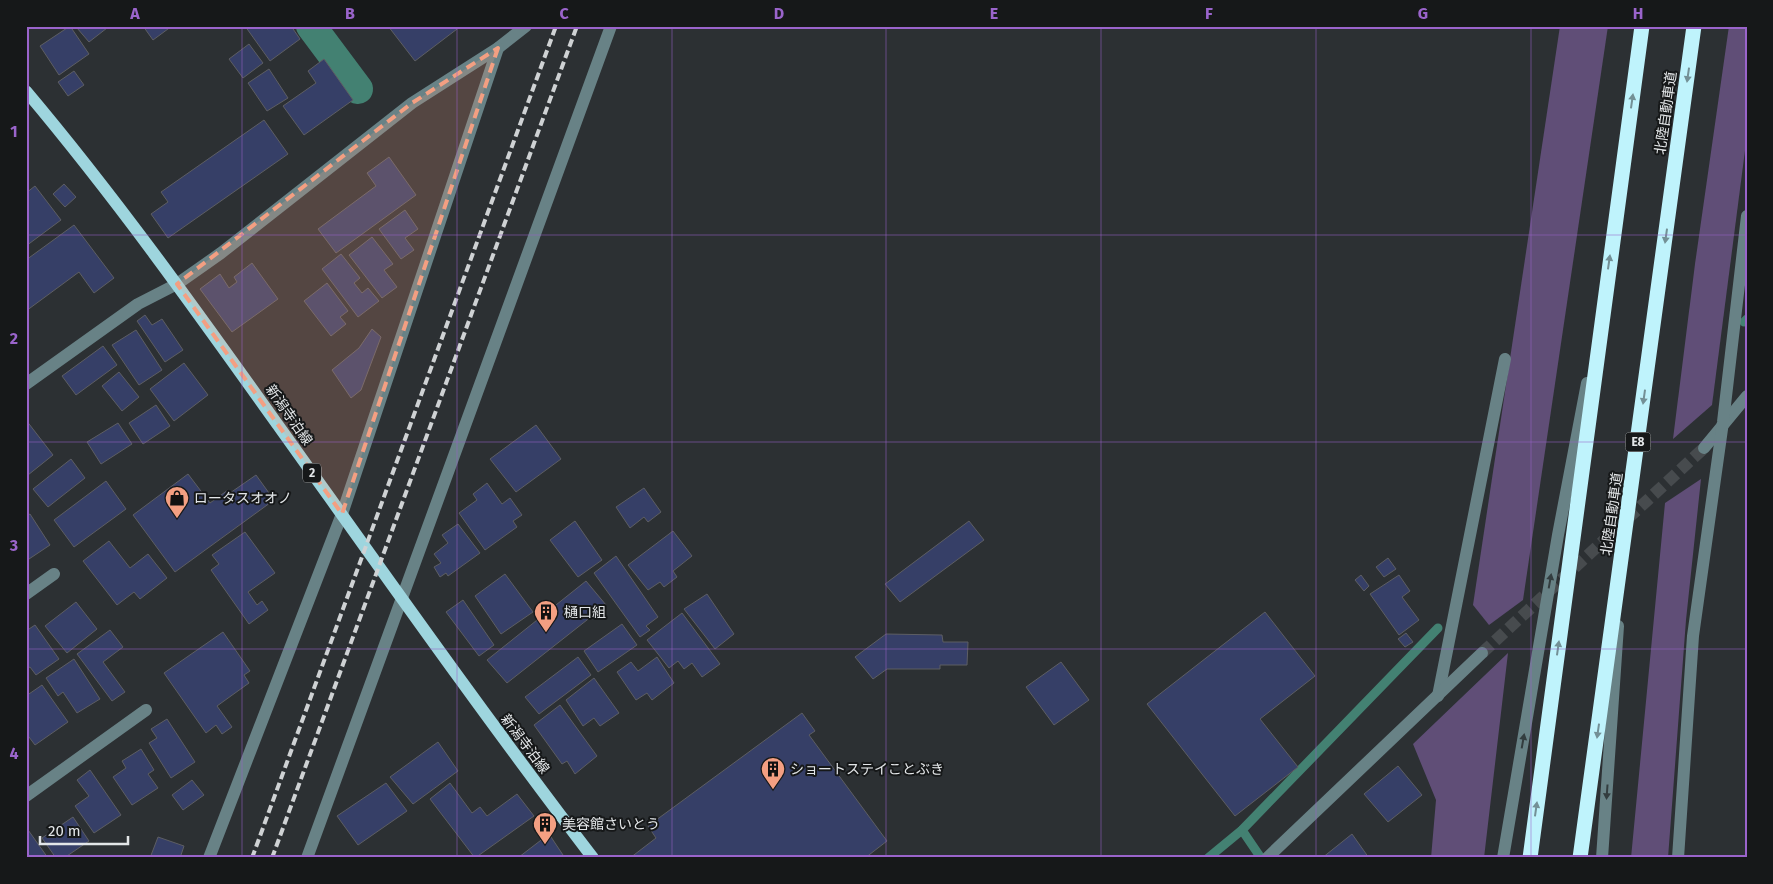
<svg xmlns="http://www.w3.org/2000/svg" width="1773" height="884" viewBox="0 0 1773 884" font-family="'Fira Sans','Noto Sans JP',sans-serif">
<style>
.forest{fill:#604e77}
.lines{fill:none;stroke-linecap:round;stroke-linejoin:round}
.stream{stroke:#438172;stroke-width:9}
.canal{stroke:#438172;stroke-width:30}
.building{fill:#363f67;stroke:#5d5e63}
.minor-tunnel{stroke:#474b4e;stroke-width:12;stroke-dasharray:12 6;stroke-linecap:butt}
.minor{stroke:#688286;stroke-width:12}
.major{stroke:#9ed5de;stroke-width:12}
.highway{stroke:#bff3fc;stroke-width:15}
.rail{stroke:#cfd2d4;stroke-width:4;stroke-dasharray:8 4;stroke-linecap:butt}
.oneway{fill:#739096}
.oneway2{fill:#333d3f}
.marked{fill:#f39f82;fill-opacity:0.2;stroke:#f39f82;stroke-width:4;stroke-dasharray:10 6;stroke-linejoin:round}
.grid{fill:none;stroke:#9a64cb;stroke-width:1;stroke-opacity:0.55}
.labels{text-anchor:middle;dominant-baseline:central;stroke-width:4;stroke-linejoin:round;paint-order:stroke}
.shield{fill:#161819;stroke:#a6a8aa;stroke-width:1}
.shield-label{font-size:12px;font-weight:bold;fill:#e3e6e8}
.street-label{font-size:14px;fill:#e3e6e8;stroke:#161819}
.poi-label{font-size:14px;fill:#e3e6e8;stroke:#161819;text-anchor:start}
.neatline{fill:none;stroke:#9a64cb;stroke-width:2}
.grid-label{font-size:16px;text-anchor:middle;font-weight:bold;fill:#9a64cb}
</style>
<rect width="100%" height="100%" fill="#2c3033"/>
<!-- forest -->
<g class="forest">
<polygon points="1560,26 1608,26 1523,600 1489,625 1473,605"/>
<polygon points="1729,26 1747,26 1747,135 1712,405 1673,439 1695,264"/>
<polygon points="1701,479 1686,620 1668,858 1631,858 1665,503"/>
<polygon points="1508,653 1484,858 1431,858 1436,800 1413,744"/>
</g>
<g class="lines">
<!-- stream -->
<g class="stream">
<polyline points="1744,322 1747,319"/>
<polyline points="1242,830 1261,858"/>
<polyline points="1208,858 1242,830 1438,628"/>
</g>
<!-- canal -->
<polyline class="canal" points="311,26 358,89"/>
</g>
<!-- building -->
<g class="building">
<polygon points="70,26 89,54 59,75 40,46"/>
<polygon points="79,26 105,26 107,28 89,42 77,28"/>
<polygon points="143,26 172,26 153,40"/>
<polygon points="245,26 291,26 300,39 270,61"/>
<polygon points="388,26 461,26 415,61"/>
<polygon points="249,44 263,63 243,78 229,59"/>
<polygon points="324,59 353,100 304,135 283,106 316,83 308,71"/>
<polygon points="269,69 288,98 267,111 248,83"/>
<polygon points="74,71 84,85 68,96 58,82"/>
<polygon points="264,120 288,154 168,238 151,214 168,202 161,192"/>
<polygon points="389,157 416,195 336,253 318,229 376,186 367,173"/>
<polygon points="64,184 76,197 65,207 53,194"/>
<polygon points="35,186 61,220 26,246 26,193"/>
<polygon points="405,210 418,229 405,238 414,250 401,259 379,229"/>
<polygon points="74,225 114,278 94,293 79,272 26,311 26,260"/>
<polygon points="372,237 393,264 384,270 397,287 382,298 349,255"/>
<polygon points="341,254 360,278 354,283 362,293 368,288 379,301 358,317 322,269"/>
<polygon points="252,263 278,299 232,332 200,289 220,274 229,288 237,282 234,277"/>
<polygon points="327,283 348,311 340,317 346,324 331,336 304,301"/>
<polygon points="145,315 152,325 162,319 183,350 165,362 137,321"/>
<polygon points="372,329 381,337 361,390 351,398 332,370 359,348"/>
<polygon points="136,330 162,370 139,385 112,345"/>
<polygon points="103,346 117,365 76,395 62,376"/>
<polygon points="184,363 208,395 174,421 150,389"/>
<polygon points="119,372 139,397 122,411 102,386"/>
<polygon points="156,405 170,426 143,444 129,423"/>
<polygon points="26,420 53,455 28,475 26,473"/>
<polygon points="118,423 132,444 101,464 87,442"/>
<polygon points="536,425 561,459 516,492 490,459"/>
<polygon points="71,459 85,478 48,507 33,489"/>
<polygon points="188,474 210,503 228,490 230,493 256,475 274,500 175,572 133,515"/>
<polygon points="106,481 126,509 74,547 54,520"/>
<polygon points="487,483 502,504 510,498 522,515 513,521 517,527 485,550 459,513 477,500 473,494"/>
<polygon points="644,488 661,512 648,522 644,517 630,528 616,507"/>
<polygon points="30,514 50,545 26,561 26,516"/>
<polygon points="575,521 602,560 578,577 550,540"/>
<polygon points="969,521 984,540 900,602 885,584"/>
<polygon points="458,524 480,553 448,576 446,573 440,577 434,567 441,563 434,554 448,543 442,535"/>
<polygon points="673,531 692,556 673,571 677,577 664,587 660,582 648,590 628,565"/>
<polygon points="245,532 275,573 248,592 257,605 262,601 268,610 249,624 211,570 219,564 212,555"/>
<polygon points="109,541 130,568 148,554 167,578 140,599 134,592 117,605 83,561"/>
<polygon points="616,556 658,617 646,626 650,630 640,637 594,573"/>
<polygon points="1388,558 1396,569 1384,577 1376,567"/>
<polygon points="505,574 533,612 501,634 475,596"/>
<polygon points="1361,575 1369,586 1364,591 1355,580"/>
<polygon points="1399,575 1410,591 1402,597 1419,620 1399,635 1370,594"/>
<polygon points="586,581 606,605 507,683 487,660"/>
<polygon points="707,594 734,634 715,649 684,609"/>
<polygon points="463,600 494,645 479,656 446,612"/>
<polygon points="76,602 97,629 67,653 45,626"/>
<polygon points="1265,612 1315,676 1260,719 1298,767 1235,816 1147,704"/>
<polygon points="682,613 720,664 702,677 692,663 684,669 678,661 669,668 647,640"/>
<polygon points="622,624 637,645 598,672 584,651"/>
<polygon points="35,625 59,659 36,675 30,667 26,669 26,631"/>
<polygon points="110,630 123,647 103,662 125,692 112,701 77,654"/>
<polygon points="223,632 250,671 244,675 249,683 217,706 232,727 222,734 216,725 206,733 164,673"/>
<polygon points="1406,633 1413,642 1405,647 1398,639"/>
<polygon points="886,634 942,635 943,642 968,642 967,665 940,665 940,669 887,669 873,679 855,657"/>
<polygon points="578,657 591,675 539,714 525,697"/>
<polygon points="657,657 674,683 652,700 647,693 636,700 617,672 631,662 638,671"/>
<polygon points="74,659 100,699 77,713 63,692 58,696 46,678"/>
<polygon points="1061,662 1089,700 1054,725 1026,687"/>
<polygon points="594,678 619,713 600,726 594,718 583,726 566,700"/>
<polygon points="42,685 68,722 35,745 26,733 26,696"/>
<polygon points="560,705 597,756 575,774 567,761 562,764 534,725"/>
<polygon points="802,713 815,731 809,735 887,841 865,858 630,858 656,838 648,826"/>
<polygon points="167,719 195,762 171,778 149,743 157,738 151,729"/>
<polygon points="438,742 458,771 413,804 390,777"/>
<polygon points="141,749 154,770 148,774 158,788 132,805 113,777 126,768 122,761"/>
<polygon points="1398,766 1422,795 1388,822 1364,794"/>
<polygon points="90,770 121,815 94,833 75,806 89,796 77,780"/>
<polygon points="192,780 204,795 183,810 172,795"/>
<polygon points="386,783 407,811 358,845 337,816"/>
<polygon points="450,783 472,813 480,807 487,816 517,794 534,816 475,858 430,799"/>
<polygon points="73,817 89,841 64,858 56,858 42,838"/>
<polygon points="26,827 48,858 26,858"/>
<polygon points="549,834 565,858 520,858 519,857"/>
<polygon points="1352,834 1369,858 1322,858"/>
<polygon points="158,837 184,846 180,858 150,858"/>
</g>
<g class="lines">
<!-- minor-tunnel -->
<polyline class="minor-tunnel" points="1482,653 1704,448"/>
<!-- minor -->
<g class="minor">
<polyline points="26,384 138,304 177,284 221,253 412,103 498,48 526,26"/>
<polyline points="1704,448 1747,396"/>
<polyline points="26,594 54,574"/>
<polyline points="1438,696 1505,359"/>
<polyline points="26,796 146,710"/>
<polyline points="209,858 342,514 498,48"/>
<polyline points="307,858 611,26"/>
<polyline points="1267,858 1482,653"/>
<polyline points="1503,858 1558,535 1587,383"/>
<polyline points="1602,858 1618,626"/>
<polyline points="1678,858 1693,636 1723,422 1747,216"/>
</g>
<!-- major -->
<path class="major" d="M26 91C117 199 198 313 280 428 383 572 485 717 593 858"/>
<!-- highway -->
<g class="highway">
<polyline points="1530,858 1642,26"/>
<polyline points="1580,858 1694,26"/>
</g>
<!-- rail -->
<g class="rail">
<polyline points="252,858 556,26"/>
<polyline points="272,858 577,26"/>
</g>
</g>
<!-- one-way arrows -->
<defs><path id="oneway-solid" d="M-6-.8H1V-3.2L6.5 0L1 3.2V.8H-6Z" transform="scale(1.25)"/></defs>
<g class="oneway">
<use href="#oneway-solid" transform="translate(1688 75) rotate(98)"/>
<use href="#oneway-solid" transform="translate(1632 101) rotate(-82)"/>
<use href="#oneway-solid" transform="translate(1666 236) rotate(98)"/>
<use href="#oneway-solid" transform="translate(1609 262) rotate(-82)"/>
<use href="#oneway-solid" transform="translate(1644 397) rotate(98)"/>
<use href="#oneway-solid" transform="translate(1558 648) rotate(-82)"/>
<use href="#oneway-solid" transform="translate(1598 731) rotate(98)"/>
<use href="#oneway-solid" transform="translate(1536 809) rotate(-82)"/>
</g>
<g class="oneway2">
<use href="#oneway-solid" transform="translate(1550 581) rotate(-80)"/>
<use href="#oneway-solid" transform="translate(1523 741) rotate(-80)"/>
<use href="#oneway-solid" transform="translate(1607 792) rotate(94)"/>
</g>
<!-- marked area -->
<path class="marked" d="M498 48 342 514 177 284 412 103Z"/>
<!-- grid -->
<path class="grid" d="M242 26V858M457 26V858M672 26V858M886 26V858M1101 26V858M1316 26V858M1531 26V858M26 235H1747M26 442H1747M26 649H1747"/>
<!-- icons -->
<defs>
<g id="shop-pin" transform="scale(1.25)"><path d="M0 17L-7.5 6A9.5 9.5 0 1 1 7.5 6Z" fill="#f39f82" stroke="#161819"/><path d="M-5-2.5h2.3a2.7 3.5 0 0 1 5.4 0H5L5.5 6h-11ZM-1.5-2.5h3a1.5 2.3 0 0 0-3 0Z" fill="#111"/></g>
<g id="building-pin" transform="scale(1.25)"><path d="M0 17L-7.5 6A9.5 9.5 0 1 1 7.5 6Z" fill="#f39f82" stroke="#161819"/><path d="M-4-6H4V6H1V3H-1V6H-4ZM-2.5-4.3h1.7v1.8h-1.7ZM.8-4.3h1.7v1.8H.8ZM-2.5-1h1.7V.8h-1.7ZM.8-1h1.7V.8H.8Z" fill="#111"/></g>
</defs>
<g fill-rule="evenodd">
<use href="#shop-pin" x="177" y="498"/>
<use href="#building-pin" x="546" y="612"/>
<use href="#building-pin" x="773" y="769"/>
<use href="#building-pin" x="545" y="824"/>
</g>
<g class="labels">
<!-- shield labels -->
<g class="shield">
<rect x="1625.5" y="432.5" width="25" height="19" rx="4"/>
<rect x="303" y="463.5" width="18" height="19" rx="4"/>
</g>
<g class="shield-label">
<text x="1638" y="442">E8</text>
<text x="312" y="473">2</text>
</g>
<!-- street labels -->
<g class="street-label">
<text transform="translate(1666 113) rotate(-82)">北陸自動車道</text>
<text transform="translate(289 415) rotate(55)">新潟寺泊線</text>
<text transform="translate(1612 514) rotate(-82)">北陸自動車道</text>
<text transform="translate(525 744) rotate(53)">新潟寺泊線</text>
</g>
<!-- poi labels -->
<g class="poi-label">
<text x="194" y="498">ロータスオオノ</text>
<text x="564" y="612">樋口組</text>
<text x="790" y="769">ショートステイことぶき</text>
<text x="562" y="824">美容館さいとう</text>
</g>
</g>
<!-- border -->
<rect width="1773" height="884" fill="none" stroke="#161819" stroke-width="55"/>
<!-- scale -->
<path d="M40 836v8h88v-8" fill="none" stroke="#e3e6e8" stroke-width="2.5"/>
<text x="48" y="836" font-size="15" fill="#e3e6e8" stroke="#161819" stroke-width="4" paint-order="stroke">20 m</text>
<rect x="28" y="28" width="1718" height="828" class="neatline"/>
<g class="grid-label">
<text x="135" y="19">A</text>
<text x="350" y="19">B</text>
<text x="564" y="19">C</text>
<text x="779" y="19">D</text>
<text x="994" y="19">E</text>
<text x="1209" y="19">F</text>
<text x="1423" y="19">G</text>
<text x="1638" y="19">H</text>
<text x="14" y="137">1</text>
<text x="14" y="344">2</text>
<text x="14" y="551">3</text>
<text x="14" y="759">4</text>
</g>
</svg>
